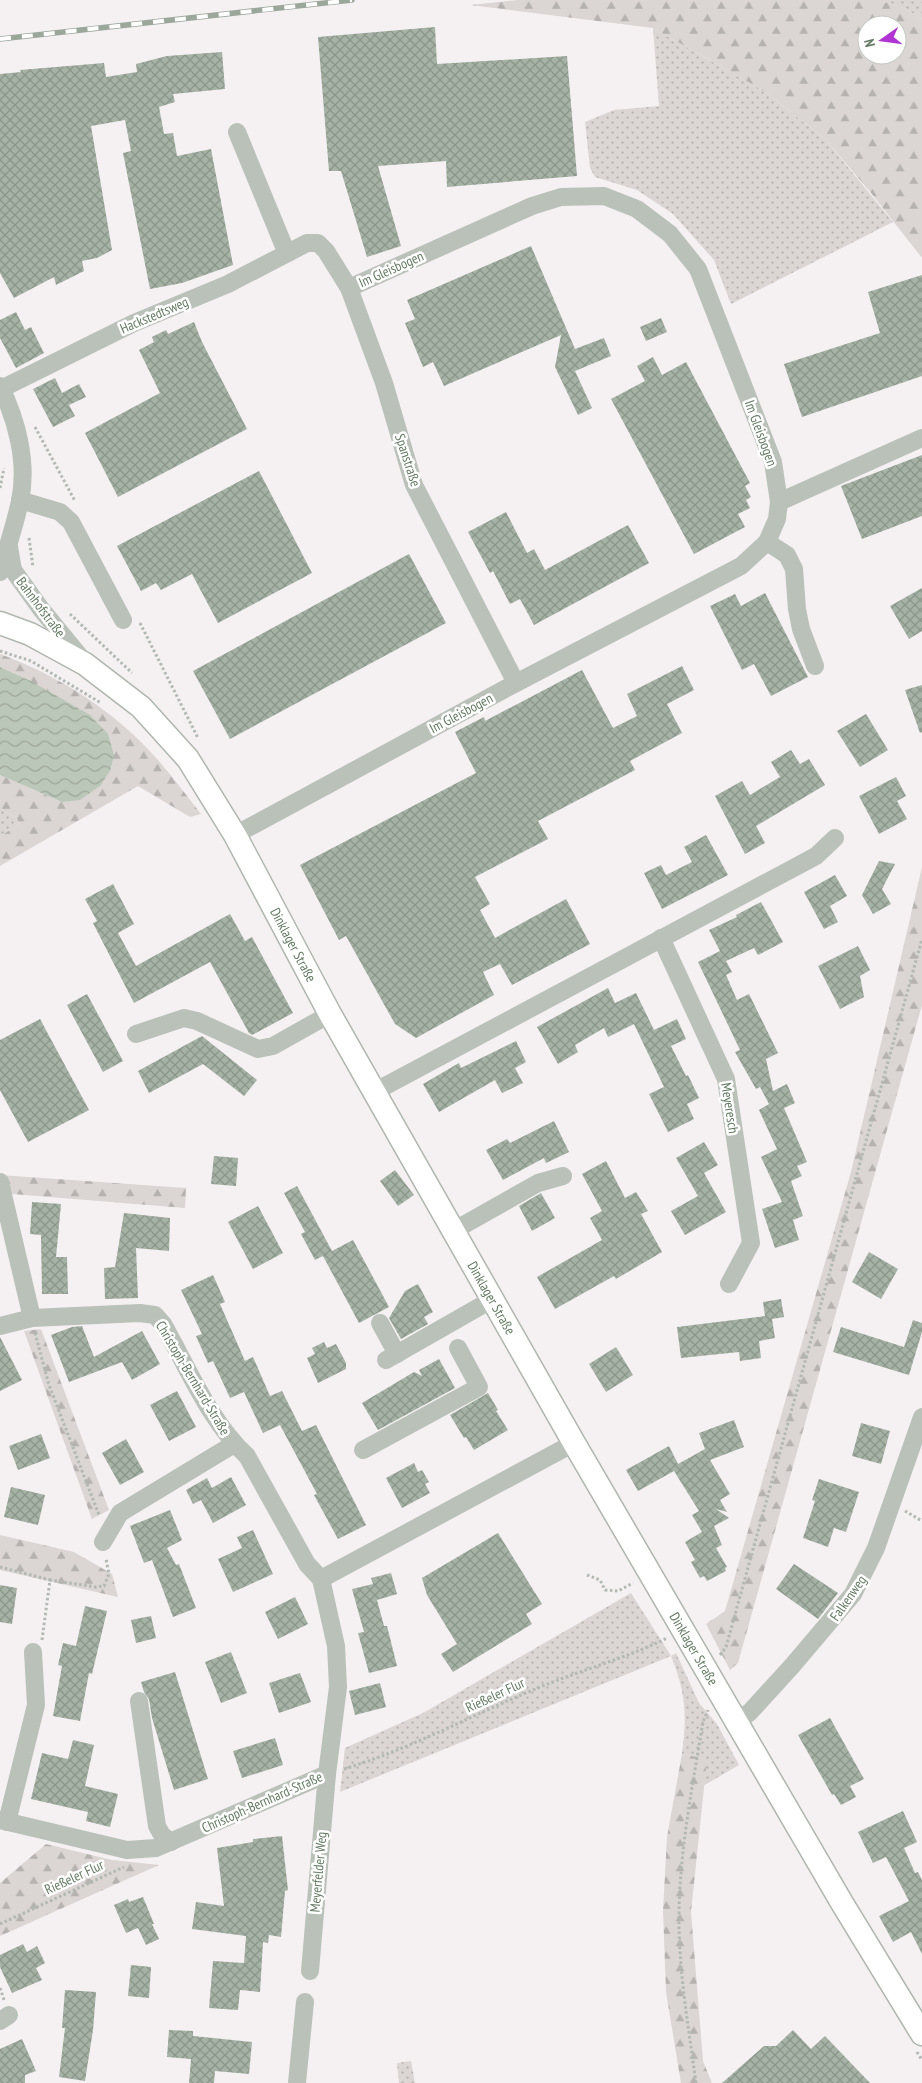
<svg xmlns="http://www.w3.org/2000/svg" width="922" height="2083" viewBox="0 0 922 2083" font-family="'PT Sans Narrow',sans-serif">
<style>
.grass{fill:url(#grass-dots)}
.forest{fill:url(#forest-firs);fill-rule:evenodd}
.water{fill:url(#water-waves)}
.building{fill:url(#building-cross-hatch)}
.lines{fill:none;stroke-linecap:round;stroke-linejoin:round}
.major-casing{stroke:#aeb6ad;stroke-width:25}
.path{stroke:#b2b8b2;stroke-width:3;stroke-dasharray:2.5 2.5;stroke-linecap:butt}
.minor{stroke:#bac1b9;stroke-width:18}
.major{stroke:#fff;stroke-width:22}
.rail-casing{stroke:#9ca79c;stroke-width:5.5}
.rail{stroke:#fff;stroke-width:4;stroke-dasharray:11;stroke-linecap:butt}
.labels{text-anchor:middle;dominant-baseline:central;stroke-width:5;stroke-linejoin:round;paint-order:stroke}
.street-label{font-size:14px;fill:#637a62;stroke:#fff}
</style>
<defs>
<pattern id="grass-dots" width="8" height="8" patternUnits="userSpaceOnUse" patternTransform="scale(1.25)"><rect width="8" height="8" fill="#dbd5d3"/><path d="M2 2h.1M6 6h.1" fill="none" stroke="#b5b2af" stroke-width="1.8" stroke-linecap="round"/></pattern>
<pattern id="forest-firs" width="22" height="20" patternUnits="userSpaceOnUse" patternTransform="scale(1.25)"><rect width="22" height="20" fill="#dbd5d3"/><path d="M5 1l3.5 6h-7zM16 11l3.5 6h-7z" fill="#b5b2af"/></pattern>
<pattern id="water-waves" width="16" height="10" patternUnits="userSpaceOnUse" patternTransform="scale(1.25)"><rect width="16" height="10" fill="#bbc7b8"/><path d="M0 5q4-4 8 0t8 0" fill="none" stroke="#9ca799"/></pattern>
<pattern id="building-cross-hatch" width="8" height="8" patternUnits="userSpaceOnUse" patternTransform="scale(1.25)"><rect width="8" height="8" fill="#a6b2a5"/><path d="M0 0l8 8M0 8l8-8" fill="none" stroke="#8b968a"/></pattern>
</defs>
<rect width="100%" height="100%" fill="#f5f1f3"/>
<!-- grass -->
<g class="grass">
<polygon points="879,0 922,0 922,19 904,8"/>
<polygon points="653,28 764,91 825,139 893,222 731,304 714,260 673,214 637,190 595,177 590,168 585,122 614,110 659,106"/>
<polygon points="0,809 17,818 19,825 0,836"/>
<path d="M631 1593 671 1656 676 1653 699 1703 717 1724 739 1765 703 1786 706 1759 682 1754C687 1716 686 1692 671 1656L340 1792 345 1748 423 1713Z"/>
<polygon points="411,2061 415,2083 399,2083 397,2063"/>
</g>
<!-- forest -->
<g class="forest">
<path d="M518 0H879L904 8 922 19V258L871 193 825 139 764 91 653 28 471 5ZM867 25H897V55H867Z"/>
<path d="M0 654C60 676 116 712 158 760 173 777 187 796 201 814L190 817 138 786 0 866V836L19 825 17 818 0 809V775L62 802 31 681 0 667Z"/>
<polygon points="922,867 922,1005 738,1663 730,1670 706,1624 725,1611 851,1172"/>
<polygon points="0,1175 186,1188 185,1208 0,1193"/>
<polygon points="41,1329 109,1510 92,1519 24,1331"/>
<polygon points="0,1535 74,1552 112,1574 118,1597 0,1570"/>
<polygon points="682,1754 707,1759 691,1912 703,2061 712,2083 681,2083 666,1992 663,1911 667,1837"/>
<polygon points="46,1844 112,1860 159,1865 0,1936 0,1883"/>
</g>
<!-- water -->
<polygon class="water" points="0,667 31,681 90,715 108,734 114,755 110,771 100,786 80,800 62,802 0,775"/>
<!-- building -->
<g class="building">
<polygon points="435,27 437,64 567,56 577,176 447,187 446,161 378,166 401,246 367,257 341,171 329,171 318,37"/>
<polygon points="222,52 225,89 173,94 175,102 159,107 164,134 173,133 177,156 211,149 233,265 182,283 150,289 123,153 131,151 125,120 91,126 112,250 97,258 82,261 84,271 56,285 54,277 14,298 0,273 0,74 21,72 20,70 104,63 106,77 137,72 136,64 167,56"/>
<polygon points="531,246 575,349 604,338 611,356 575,371 592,408 578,415 555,367 561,335 444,386 433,362 423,367 405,323 415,319 407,300"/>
<polygon points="922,275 922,376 802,417 784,364 880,333 868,292"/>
<polygon points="16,312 25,330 31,327 44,353 16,368 0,338 0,320"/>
<polygon points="661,318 667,332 646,341 640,327"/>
<polygon points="194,322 202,342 247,429 118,497 85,433 160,393 139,350 154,342 152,337 166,330 168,334"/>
<polygon points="653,357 662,375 686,362 750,483 745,486 751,497 746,500 750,508 738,514 745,527 694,554 611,399 645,381 637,366"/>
<polygon points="55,378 62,393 79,384 86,397 69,405 75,416 53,427 33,389"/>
<polygon points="922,455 922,516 862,539 841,486"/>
<polygon points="259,471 312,573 218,623 192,574 161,590 156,583 141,591 117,546"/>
<polygon points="506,512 527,553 534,549 545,570 628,525 649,563 534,625 520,599 510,604 493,571 490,573 468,532"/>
<polygon points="409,554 446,623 230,739 193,671"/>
<polygon points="922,588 922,631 909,639 890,606"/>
<polygon points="765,593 808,677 771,696 754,664 742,670 710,606 735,594 741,606"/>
<polygon points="682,666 694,690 667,704 682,733 630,761 635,770 538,821 548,839 475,877 490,904 480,910 495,938 566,899 590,944 512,985 500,964 483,972 494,995 416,1038 395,1024 346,936 339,940 300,865 476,773 455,732 484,717 485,721 582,670 613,728 637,716 627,694"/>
<polygon points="922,685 922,732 920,733 905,690"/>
<polygon points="866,714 888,750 860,767 837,731"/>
<polygon points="791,750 800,764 809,759 825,785 756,826 765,843 745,854 715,796 742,781 750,795 780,777 771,762"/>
<polygon points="896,777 906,796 897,801 907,819 879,834 859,796"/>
<polygon points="706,835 728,875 662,909 644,873 661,865 666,875 692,862 684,847"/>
<polygon points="879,861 895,864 882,889 891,904 873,914 862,895"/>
<polygon points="835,875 847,896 830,906 838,922 824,929 804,892"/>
<polygon points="113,884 134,924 118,933 136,966 230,914 245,941 252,937 293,1013 252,1035 249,1033 210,962 134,1003 93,923 97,921 85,899"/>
<polygon points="761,902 783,942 758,955 754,948 726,961 732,972 726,975 737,1000 749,994 778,1053 766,1059 773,1091 787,1084 795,1103 784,1108 807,1162 797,1166 802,1176 791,1181 803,1216 793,1220 799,1240 775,1248 762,1209 782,1202 761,1157 777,1149 759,1110 769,1104 760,1087 756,1089 735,1052 740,1050 698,962 720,951 709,930 737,917 736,915"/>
<polygon points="858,946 870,970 860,976 864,997 840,1009 818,966"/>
<polygon points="608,988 615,1003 636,993 654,1030 677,1019 686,1039 671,1046 686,1076 688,1075 699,1098 687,1104 694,1119 668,1132 649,1094 664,1087 634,1024 608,1037 604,1028 575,1045 578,1052 558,1064 537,1027"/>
<polygon points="87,994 123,1061 103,1072 67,1005"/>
<polygon points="40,1019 89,1110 28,1142 0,1090 0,1040"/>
<polygon points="202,1036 257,1080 244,1096 203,1064 149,1093 138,1071"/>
<polygon points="516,1041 526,1062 515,1068 523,1083 502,1093 495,1080 439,1112 423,1084 459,1063 461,1068"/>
<polygon points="554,1121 569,1152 546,1163 544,1158 503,1180 486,1150 507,1139 510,1143"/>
<polygon points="704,1142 718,1165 704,1173 726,1212 685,1235 671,1211 698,1196 676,1158"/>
<polygon points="214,1156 238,1158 236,1186 211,1184"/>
<polygon points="606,1161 625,1198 636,1192 648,1211 641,1214 662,1252 616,1279 614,1276 555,1309 537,1277 602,1240 590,1218 602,1211 582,1174"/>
<polygon points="395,1170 414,1195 398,1206 380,1181"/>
<polygon points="297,1186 332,1251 353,1240 389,1307 359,1323 323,1256 315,1260 301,1234 305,1232 284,1193"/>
<polygon points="541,1193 555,1218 532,1231 519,1206"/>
<polygon points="32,1202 61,1204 56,1257 67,1257 68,1294 42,1294 41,1235 30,1234"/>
<polygon points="258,1206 283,1253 253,1269 228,1222"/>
<polygon points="124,1213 170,1218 169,1251 136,1248 138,1298 105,1299 104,1268 115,1267"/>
<polygon points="869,1252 898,1269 881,1299 852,1282"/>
<polygon points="213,1275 225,1302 220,1304 245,1361 253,1357 270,1396 282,1391 302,1431 316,1425 366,1525 338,1539 314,1495 317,1494 280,1425 263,1433 244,1392 230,1398 213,1361 208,1363 196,1336 202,1334 181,1290"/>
<polygon points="418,1284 433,1312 424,1317 428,1324 401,1339 389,1318 405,1291"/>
<polygon points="781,1299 784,1317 772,1319 775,1338 759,1341 761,1358 740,1361 739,1352 681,1358 677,1327 765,1316 763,1302"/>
<polygon points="913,1320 922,1323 922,1332 909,1375 833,1352 841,1327 904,1347"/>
<polygon points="82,1326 94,1357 142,1331 160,1364 132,1380 122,1362 69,1382 51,1335 72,1327"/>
<polygon points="0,1337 22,1380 0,1391"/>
<polygon points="324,1342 327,1348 336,1344 346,1363 346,1369 318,1383 307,1358 315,1354 312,1348"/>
<polygon points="616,1347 633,1375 606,1392 589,1364"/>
<polygon points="439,1359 455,1388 378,1430 362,1403 414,1372 422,1376 419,1370"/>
<polygon points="177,1391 196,1427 169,1441 150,1405"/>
<polygon points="488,1393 498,1410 496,1411 508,1430 474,1450 466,1437 464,1438 450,1415"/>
<polygon points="734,1420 744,1447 710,1460 730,1494 720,1500 727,1512 716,1509 729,1518 714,1526 722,1545 716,1548 727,1567 725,1568 726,1571 707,1581 704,1576 700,1578 691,1562 695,1560 685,1542 702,1532 692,1515 699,1511 674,1471 638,1491 626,1470 669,1446 678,1464 705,1449 699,1433"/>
<polygon points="861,1423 890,1431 881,1464 852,1456"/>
<polygon points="41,1434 50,1458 18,1470 9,1446"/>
<polygon points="126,1439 144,1472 120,1485 102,1453"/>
<polygon points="414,1463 418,1472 422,1470 429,1482 425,1484 430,1493 402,1508 386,1478"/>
<polygon points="231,1477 246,1505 213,1523 201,1500 193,1504 186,1490 207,1478 212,1488"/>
<polygon points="819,1479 859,1492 846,1532 834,1528 828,1547 803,1538 815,1501 812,1500"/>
<polygon points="11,1487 45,1495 38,1525 4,1517"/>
<polygon points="170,1510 182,1540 167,1548 176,1565 179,1564 196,1608 173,1617 152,1560 144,1563 130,1526"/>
<polygon points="253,1530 273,1574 233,1592 218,1559 242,1548 237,1537"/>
<polygon points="498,1533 542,1604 526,1614 532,1624 453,1672 441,1654 457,1644 427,1595 422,1578"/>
<polygon points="794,1564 838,1593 818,1619 776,1589"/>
<polygon points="391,1573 397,1594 377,1600 384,1626 387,1626 397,1666 369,1673 358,1633 364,1632 352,1589 373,1584 371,1578"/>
<polygon points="0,1585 17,1588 12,1624 0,1622"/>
<polygon points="295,1597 308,1624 278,1639 265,1612"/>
<polygon points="85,1606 107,1611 92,1674 89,1673 80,1721 53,1716 62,1666 58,1665 63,1643 76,1646"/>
<polygon points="151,1616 156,1638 136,1643 131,1620"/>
<polygon points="231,1652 247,1693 221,1703 205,1662"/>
<polygon points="175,1672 208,1779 174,1790 152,1718 149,1699 144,1692 141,1682"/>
<polygon points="300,1673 311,1702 279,1713 269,1683"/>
<polygon points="380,1683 386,1707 355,1715 349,1691"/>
<polygon points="830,1718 864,1779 850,1786 856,1797 841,1805 834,1794 832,1795 798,1735"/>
<polygon points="275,1738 283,1765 242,1778 233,1751"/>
<polygon points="73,1740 94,1745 85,1786 118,1794 110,1827 86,1821 88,1812 31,1799 42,1753 68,1759"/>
<polygon points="903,1811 917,1842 904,1848 915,1873 918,1872 922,1880 922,1954 911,1932 893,1942 879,1916 909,1901 886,1857 873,1863 858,1832"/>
<polygon points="282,1836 288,1890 285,1891 281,1937 269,1935 268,1943 263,1942 260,1992 240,1990 238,2010 209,2008 213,1961 244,1963 246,1936 192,1929 196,1902 224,1906 217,1848 253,1842 253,1839"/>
<polygon points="143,1897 154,1924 152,1924 159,1939 146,1945 138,1928 126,1933 114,1905 128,1899 129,1902"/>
<polygon points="23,1944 27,1952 37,1946 45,1963 36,1968 42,1980 12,1993 0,1967 0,1955"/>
<polygon points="131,1965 151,1967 149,1998 128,1996"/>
<polygon points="65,1990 96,1992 93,2030 85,2081 59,2077 65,2028 62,2028"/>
<polygon points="169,2030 193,2031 193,2036 252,2042 249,2074 215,2071 214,2083 189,2083 191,2059 167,2057"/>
<polygon points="793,2030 811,2049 825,2036 870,2083 722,2083 764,2046 776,2046"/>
<polygon points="22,2039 36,2071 25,2075 25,2083 0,2083 0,2049"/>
</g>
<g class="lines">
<!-- major casing -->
<g class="major-casing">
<g id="major">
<path id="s1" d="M0 623 30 634 85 664 141 707 188 759 235 835 330 1014 574 1443 842 1903 922 2034"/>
</g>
</g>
<!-- path -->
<g class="path">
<polyline points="35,427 75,501"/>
<polyline points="0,488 4,468"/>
<polyline points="29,538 33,567"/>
<polyline points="70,614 132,673"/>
<polyline points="140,623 198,738"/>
<polyline points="0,651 31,661 101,703"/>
<polyline points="35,1333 49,1385 99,1515"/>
<polyline points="905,1511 922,1521"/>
<polyline points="0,1567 50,1580"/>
<polyline points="587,1575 600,1580 605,1590 618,1591 633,1583"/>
<polyline points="42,1640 50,1580 96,1587 104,1586 109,1574 106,1559"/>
<polyline points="720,1655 726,1647 922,939"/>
<path d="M344 1769C410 1749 470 1716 533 1690 577 1671 625 1659 667 1638"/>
<polyline points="0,1924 124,1867"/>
<polyline points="0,1988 4,2000"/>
<polyline points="917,2052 922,2060"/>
<path d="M696 2083C689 2031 680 1979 679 1927 678 1859 692 1789 703 1722L708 1710"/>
</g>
<!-- minor -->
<g class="minor">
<polyline points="237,132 283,244 288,253"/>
<path d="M0 386C17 420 28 463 20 501 15 525 7 548 0 572"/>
<polyline points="1,389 134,323 228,284 307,243 318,243 326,251 349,288 384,383 414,485 516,683"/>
<polyline points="20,500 60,512 71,522 123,620"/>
<polyline points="779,502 922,438"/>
<polyline points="767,542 787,555 794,569 797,609 801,629 815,666"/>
<polyline points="9,547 13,570 41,609 82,659"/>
<polyline points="235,835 516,683 741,566 767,542 777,519 779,502 773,462 698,269 670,234 637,209 604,196 561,197 532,206 349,288"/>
<polyline points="661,938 726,1079 751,1243 729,1284"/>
<polyline points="136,1034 184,1018 197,1021 258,1049 273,1046 330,1014"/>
<polyline points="374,1092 816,856 835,838"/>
<polyline points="0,1182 32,1318"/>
<polyline points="453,1231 538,1183 563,1176"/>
<polyline points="380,1323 397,1354"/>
<path d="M0 1326 32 1318 140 1313 155 1315 163 1324C188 1368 210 1422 247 1456L307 1564 321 1579 574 1443"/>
<polyline points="386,1360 493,1299"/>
<polyline points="363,1450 479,1387 458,1348"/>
<polyline points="103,1542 120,1513 234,1444"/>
<polyline points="139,1701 157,1826 162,1835 171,1842"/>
<polyline points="737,1722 750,1712 792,1666 853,1594 876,1548 922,1417"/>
<polyline points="0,1820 127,1850 156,1848 327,1774"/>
<polyline points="7,1822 36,1705 33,1652"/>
<polyline points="310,1971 327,1774 338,1687 336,1646 321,1579"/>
<polyline points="0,2021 9,2015"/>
<polyline points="297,2083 305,2002"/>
</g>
<!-- major -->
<use href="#major" class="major"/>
<!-- rail casing -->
<g class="rail-casing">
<polyline id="rail" points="0,39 352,0"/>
</g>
<!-- rail -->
<use href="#rail" class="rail"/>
</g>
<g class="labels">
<!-- street labels -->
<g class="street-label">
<text transform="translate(391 269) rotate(-24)">Im Gleisbogen</text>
<text transform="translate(154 315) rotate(-23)">Hackstedtsweg</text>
<text transform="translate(761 433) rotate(70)">Im Gleisbogen</text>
<text transform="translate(408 460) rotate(72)">Spanstraße</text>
<text transform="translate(41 607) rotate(53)">Bahnhofstraße</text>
<text transform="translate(461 713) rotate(-28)">Im Gleisbogen</text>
<text stroke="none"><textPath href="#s1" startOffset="449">Dinklager Straße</textPath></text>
<text transform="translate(730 1108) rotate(81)">Meyeresch</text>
<text stroke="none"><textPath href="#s1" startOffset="854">Dinklager Straße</textPath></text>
<text transform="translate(193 1378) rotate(59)">Christoph-Bernhard-Straße</text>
<text transform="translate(848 1598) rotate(-55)">Falkenweg</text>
<text stroke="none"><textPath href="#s1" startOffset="1259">Dinklager Straße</textPath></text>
<text transform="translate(495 1695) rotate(-25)">Rießeler Flur</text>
<text transform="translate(262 1802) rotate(-24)">Christoph-Bernhard-Straße</text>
<text transform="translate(318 1872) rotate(-85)">Meyerfelder Weg</text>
<text transform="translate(74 1877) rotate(-25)">Rießeler Flur</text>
</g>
</g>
<!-- north arrow -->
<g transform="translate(882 40) rotate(256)"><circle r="24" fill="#ffffff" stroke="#c1cac0"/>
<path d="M0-4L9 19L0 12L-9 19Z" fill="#af34d2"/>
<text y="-8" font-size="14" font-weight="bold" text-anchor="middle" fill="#637a62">N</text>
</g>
</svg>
